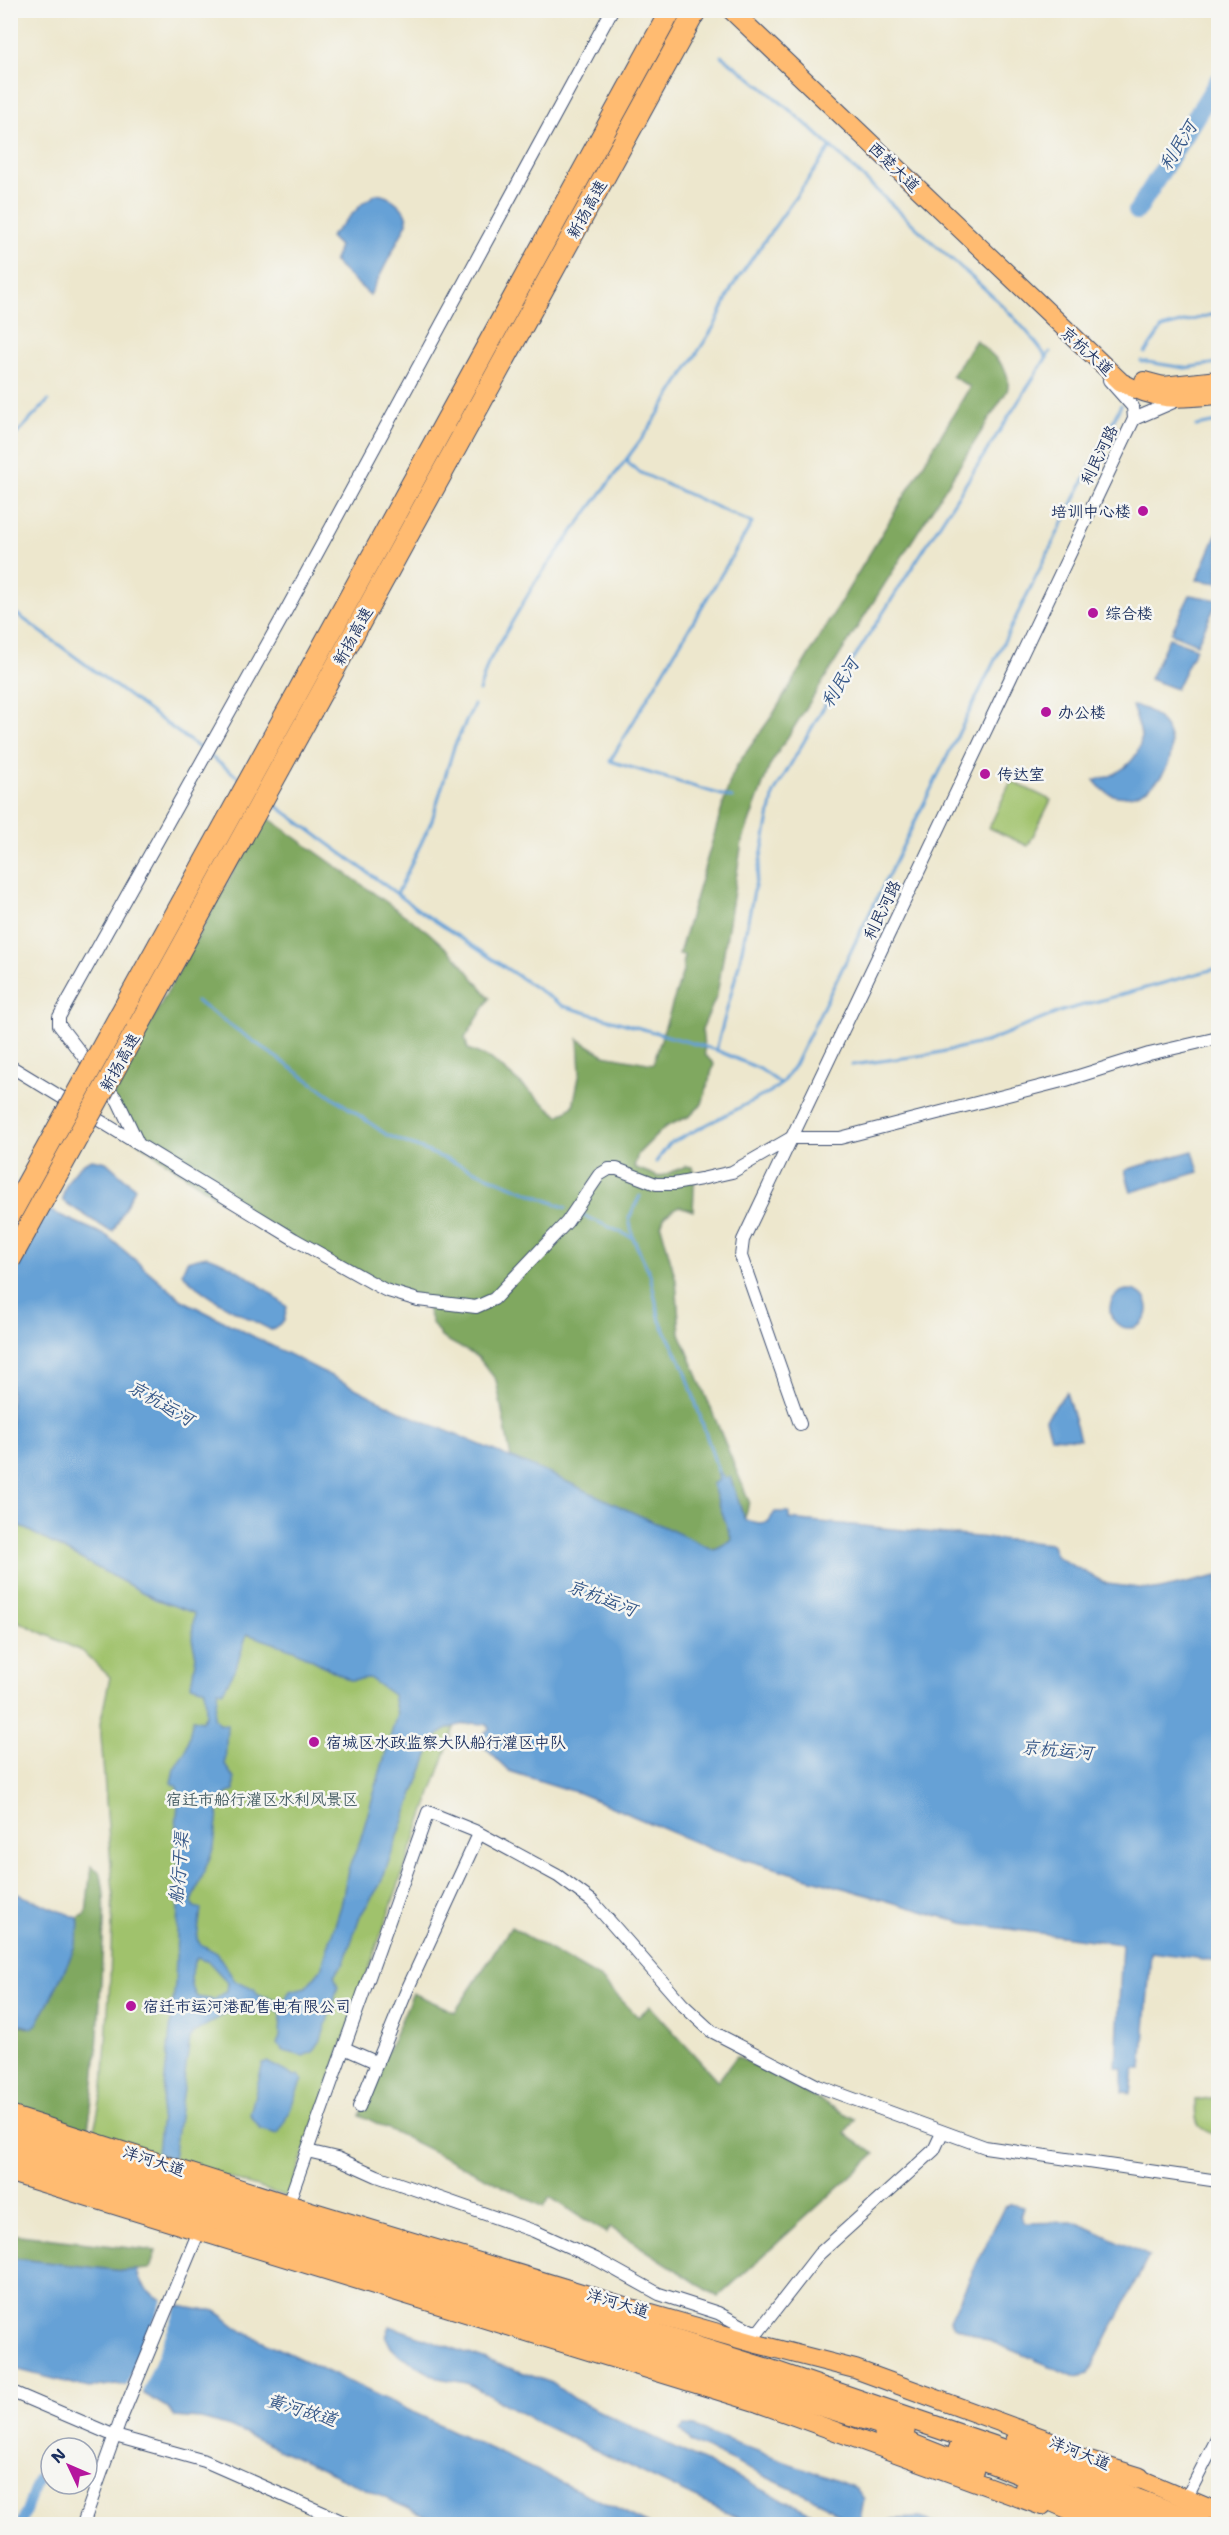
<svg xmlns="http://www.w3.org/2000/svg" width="1229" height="2535" viewBox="0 0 1229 2535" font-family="'Shantell Sans','LXGW WenKai TC',sans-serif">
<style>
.green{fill:#a0c26c;stroke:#5e7865;stroke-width:1.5}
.forest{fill:#80a860;stroke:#4e6c5f;stroke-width:1.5}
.water{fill:#66a1d6;stroke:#40689a;stroke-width:1.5;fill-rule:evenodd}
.pier{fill:#ede7cd}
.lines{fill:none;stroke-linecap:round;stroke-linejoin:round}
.stream{stroke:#66a1d6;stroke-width:3}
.canal{stroke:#66a1d6;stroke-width:10}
.river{stroke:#66a1d6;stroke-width:18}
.street-casing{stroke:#3a4b6f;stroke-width:14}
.primary-casing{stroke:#3a4b6f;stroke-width:20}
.highway-casing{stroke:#3a4b6f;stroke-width:23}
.street{stroke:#fff;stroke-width:12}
.primary{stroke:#ffbb71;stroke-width:18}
.highway{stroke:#ffbb71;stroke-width:21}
.highway-bridge-casing{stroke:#3a4b6f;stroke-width:23;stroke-linecap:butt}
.highway-bridge{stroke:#ffbb71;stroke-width:21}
.poi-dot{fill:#b5179e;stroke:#f6f6f2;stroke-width:2}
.labels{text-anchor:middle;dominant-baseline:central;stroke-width:5;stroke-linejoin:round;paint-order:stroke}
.street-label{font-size:16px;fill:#1b2f5e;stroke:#f6f6f2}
.poi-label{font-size:16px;fill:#1b2f5e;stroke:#f6f6f2;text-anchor:start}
.park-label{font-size:16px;fill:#435b62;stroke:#f6f6f2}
.water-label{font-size:18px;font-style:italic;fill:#355788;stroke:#f6f6f2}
</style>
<rect width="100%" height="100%" fill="#f6f6f2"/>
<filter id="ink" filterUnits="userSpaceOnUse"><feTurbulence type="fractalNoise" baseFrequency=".0167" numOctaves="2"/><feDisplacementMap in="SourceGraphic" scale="12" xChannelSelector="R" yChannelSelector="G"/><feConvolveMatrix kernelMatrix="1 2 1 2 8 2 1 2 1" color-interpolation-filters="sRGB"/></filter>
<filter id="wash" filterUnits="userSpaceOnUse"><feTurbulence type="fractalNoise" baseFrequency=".008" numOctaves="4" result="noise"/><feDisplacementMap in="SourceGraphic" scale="24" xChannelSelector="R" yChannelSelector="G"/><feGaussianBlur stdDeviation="1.35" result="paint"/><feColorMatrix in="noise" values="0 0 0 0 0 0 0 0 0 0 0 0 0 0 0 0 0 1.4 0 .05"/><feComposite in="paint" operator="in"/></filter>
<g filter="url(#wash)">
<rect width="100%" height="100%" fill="#ede7cd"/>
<!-- green -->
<g class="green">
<polygon points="1011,781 1051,800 1028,846 989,828"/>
<polygon points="11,1521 129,1585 462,1706 288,2197 93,2135 103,2088 110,1980 113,1891 100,1724 110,1677 83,1652 11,1618"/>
<path d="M1218 2097V2136C1194 2128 1196 2124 1195 2100Z"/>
</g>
<!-- forest -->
<g class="forest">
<path d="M976 340C991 355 1014 368 1007 391L770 765 742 842 717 995 702 1029 705 1055 714 1064 702 1104 690 1116 665 1127 638 1154 634 1167 659 1177 686 1166 692 1167 695 1172 693 1211 679 1206 665 1215 661 1226 676 1280 680 1333 749 1501C746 1523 734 1546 711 1549L511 1458 496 1380 478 1357 441 1337 432 1323 424 1299 351 1274 283 1240 219 1199 125 1133 112 1100 116 1086 264 815 427 931 457 958 490 998 465 1038 468 1049 491 1059 559 1116 573 1106 580 1072 578 1039 604 1055 653 1064 683 971 684 955 679 954 730 781 737 765 772 716 970 387 952 376Z"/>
<path d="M91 1866 100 1872C108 1899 103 1931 102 1959 99 2019 97 2076 87 2134L11 2110 10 2022 27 2028 37 2023C49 1999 84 1943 78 1918L86 1914Z"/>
<polygon points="511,1927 601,1979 638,2017 650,2006 718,2081 737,2056 855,2119 845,2134 875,2154 718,2297 610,2227 606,2233 550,2197 544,2207 360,2115 413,1993 455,2012"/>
<polygon points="11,2234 156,2251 150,2269 122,2271 11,2258"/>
</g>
<!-- water -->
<g class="water">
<path d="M376 194C390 195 408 208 407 223L370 295 337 265 334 261 339 246 330 237 363 203Z"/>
<polygon points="1218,531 1218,583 1197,580"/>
<polygon points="1190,595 1218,600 1197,644 1171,633"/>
<polygon points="1169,638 1196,648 1176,689 1150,679"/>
<path d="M1132 706C1143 706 1152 712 1160 720 1199 763 1127 827 1094 780 1114 778 1140 762 1141 738 1141 727 1135 716 1132 706Z"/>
<polygon points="1193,1151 1199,1172 1131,1192 1125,1170"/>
<path d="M92 1159 106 1162 135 1188 113 1231 108 1230 63 1201C62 1185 77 1164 92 1159Z"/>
<path d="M10 1193 107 1236 182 1300 404 1413 552 1475 714 1550 732 1540 712 1484 719 1480 717 1469 725 1478 730 1477 745 1520 759 1523 768 1522 775 1512H789V1519L1051 1544 1057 1557 1107 1584 1156 1590 1218 1576V1961L1151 1952 1142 2069H1134L1131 2093 1123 2092V2068L1116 2067 1122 1944 963 1923 713 1850 579 1793 509 1771 477 1740 489 1729 488 1725C470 1720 446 1726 434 1739L380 1885 360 1916 344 1963 334 1975 338 1987 321 2040 313 2052 303 2056 284 2051 277 2044 280 2037 281 2012C271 2009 259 2003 248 2003 239 2004 204 2027 193 2033L190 2038 173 2159 157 2153 175 1984 178 1907 181 1894 175 1836 179 1795 177 1787 171 1783 174 1769 186 1750 193 1719 202 1721 206 1715 205 1689 191 1685 196 1656 192 1639 194 1613 155 1599 11 1521ZM247 1634 294 1650 350 1680 369 1678 393 1695 397 1714 360 1841 348 1870 341 1906 321 1969 306 1987 290 1991 284 2001 258 1995 254 1988 235 1981 217 1953 200 1944 197 1939 201 1909 194 1907 192 1902 214 1847 219 1804 226 1794 234 1790V1779L225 1764 227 1725 219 1724 214 1717 218 1690 223 1691 235 1670ZM197 1958 209 1962 228 1983 227 1991 214 2000 197 1997C190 1987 188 1968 197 1958Z"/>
<path d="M206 1256C231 1262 268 1290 287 1307L284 1321 271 1330C241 1314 206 1299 182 1273L187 1261Z"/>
<circle cx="1129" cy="1309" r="19"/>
<polygon points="1066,1392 1080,1439 1051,1437 1046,1419"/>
<path d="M10 1891 78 1918C84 1943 49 1999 37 2024L32 2028 11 2022Z"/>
<path d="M267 2062 293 2076 299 2075 302 2080C295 2094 284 2129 277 2134L260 2129 250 2114 263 2063Z"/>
<polygon points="1011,2204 1023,2207 1020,2216 1024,2223 1076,2222 1149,2256 1088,2374 1076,2377 954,2326 950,2320 1004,2207"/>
<path d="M10 2258 122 2271 137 2270C142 2299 176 2306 201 2310 205 2310 211 2309 215 2311 226 2317 234 2327 246 2333L649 2524H442L230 2427 201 2419 174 2417 168 2408 136 2389 116 2384 89 2388 11 2368Z"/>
<polygon points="390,2326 552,2383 574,2399 834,2524 750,2524 543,2425 467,2383 438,2378 401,2357 391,2347 386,2337"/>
<polygon points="685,2426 694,2427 856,2488 864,2499 860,2521 847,2520 824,2504 691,2442 681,2430"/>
<polygon points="920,2518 939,2524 880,2524 894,2519"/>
</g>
<!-- pier -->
<polygon class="pier" points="164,2297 179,2302 141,2395 125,2389"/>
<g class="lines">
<!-- stream -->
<g class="stream">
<path d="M721 56C794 107 855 171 920 231 963 271 1014 309 1047 358"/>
<polyline points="1145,353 1162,328 1218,313"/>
<polyline points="1141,361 1185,368 1218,363"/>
<polyline points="1196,426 1218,422"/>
<polyline points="10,441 48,401"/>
<polyline points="628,459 628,463 639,472 752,523 610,761 732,798"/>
<polyline points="10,609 205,752"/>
<polyline points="479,691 488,663 536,581 648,430 715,325 732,287 831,147"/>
<polyline points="210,756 241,779"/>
<polyline points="270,801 423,913 563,1006 716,1050 760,1069 781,1084"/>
<polyline points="397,894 432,820 454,747 474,705"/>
<polyline points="196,1001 387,1135 566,1208"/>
<polyline points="716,1050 739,964 774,793 835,688 1050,352"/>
<polyline points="852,1065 932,1054 986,1042 1062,1011 1218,968"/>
<polyline points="656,1162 669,1144 770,1092 781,1084 794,1066 1121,405"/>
<polyline points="640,1196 629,1218 633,1238 650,1274 660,1321 685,1370 718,1471"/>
<polyline points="583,1215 633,1238"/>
</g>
<!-- canal -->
<polyline class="canal" points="21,2524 39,2477"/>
<!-- river -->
<polyline class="river" points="1137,211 1218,81"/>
</g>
</g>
<g filter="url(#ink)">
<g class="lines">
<!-- street casing -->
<g class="street-casing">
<g id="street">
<polyline points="1134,419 1178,400"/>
<polyline points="10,1066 294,1239 385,1290 418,1300 476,1307 494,1299 567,1222 599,1175 609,1169 617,1169 656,1184 674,1184 701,1179 732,1172 791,1138 840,1138 1066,1080 1149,1054 1218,1038"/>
<polyline points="137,1141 118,1101 59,1025 59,1017 282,618 612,10"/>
<polyline points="800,1424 741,1256 743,1240 1134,419 1133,407 1109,380"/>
<polyline points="344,2048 378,2063"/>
<polyline points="359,2107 407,1990 479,1834"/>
<polyline points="307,2151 337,2158 377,2176 534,2231 596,2259 659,2294 718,2313 752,2331 759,2331 819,2254 934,2150 942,2133"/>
<polyline points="288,2204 428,1812 475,1831 558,1876 592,1901 683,2005 711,2031 818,2086 985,2147 1218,2181"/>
<polyline points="10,2391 115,2436 205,2461 348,2524"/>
<polyline points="1186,2499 1218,2437"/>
<polyline points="83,2524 120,2421 199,2231"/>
</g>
</g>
<!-- primary casing -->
<g class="primary-casing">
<g id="primary">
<path d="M731 10 1121 382C1157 402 1179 399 1218 395"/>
<polyline points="1144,381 1163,386 1218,380"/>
<polyline points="10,2115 288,2204 641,2311 757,2344 855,2369 1051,2441"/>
<polyline points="10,2173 758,2403 1042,2506"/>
<polyline points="1126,2473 1218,2512"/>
</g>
</g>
<!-- highway casing -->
<g class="highway-casing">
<g id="highway">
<polyline points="293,701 671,10"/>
<polyline points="312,710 696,10"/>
<polyline points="10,2134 763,2368 1036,2461 1201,2524"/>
<polyline points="10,2155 904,2431"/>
<polyline points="885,2434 973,2469"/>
<polyline points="1017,2440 1139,2478"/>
<polyline points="959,2450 1150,2524"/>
<polyline points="1025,2489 1106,2524"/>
</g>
</g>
<!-- street -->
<use href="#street" class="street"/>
<!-- primary -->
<use href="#primary" class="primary"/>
<!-- highway -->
<use href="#highway" class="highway"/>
<!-- highway-bridge casing -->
<g class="highway-bridge-casing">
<g id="highway-bridge">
<polyline points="10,1215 293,701"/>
<polyline points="10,1260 312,710"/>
</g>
</g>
<!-- highway-bridge -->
<use href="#highway-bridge" class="highway-bridge"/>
</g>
</g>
<!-- markers -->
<g class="poi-dot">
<circle cx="1143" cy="511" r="6"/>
<circle cx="1093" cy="613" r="6"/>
<circle cx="1046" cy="712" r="6"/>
<circle cx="985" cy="774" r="6"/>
<circle cx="314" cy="1742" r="6"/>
<circle cx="131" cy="2006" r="6"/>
</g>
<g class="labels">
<!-- street labels -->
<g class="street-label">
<text transform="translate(894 167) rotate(44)">西楚大道</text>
<text transform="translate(587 209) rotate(-61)">新扬高速</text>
<text transform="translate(1087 351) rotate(42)">京杭大道</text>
<text transform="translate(1099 455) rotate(-64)">利民河路</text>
<text transform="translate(353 636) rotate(-61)">新扬高速</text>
<text transform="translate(882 910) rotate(-64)">利民河路</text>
<text transform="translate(120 1062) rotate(-61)">新扬高速</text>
<text transform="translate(154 2161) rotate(18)">洋河大道</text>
<text transform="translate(618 2303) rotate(17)">洋河大道</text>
<text transform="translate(1080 2453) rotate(22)">洋河大道</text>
</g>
<!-- poi labels -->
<g class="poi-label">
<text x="1131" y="511" text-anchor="end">培训中心楼</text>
<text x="1105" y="613">综合楼</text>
<text x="1058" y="712">办公楼</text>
<text x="997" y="774">传达室</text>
<text x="326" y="1742">宿城区水政监察大队船行灌区中队</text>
<text x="143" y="2006">宿迁市运河港配售电有限公司</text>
</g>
<!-- park labels -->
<g class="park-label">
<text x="262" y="1799">宿迁市船行灌区水利风景区</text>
</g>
<!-- water labels -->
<g class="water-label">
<text transform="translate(1178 146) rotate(-58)">利民河</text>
<text transform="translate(840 683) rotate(-58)">利民河</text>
<text transform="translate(161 1403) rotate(30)">京杭运河</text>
<text transform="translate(602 1598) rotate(21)">京杭运河</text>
<text transform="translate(1057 1750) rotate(5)">京杭运河</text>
<text transform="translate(179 1868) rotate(-85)">船行干渠</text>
<text transform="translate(302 2410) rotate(17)">黄河故道</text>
</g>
</g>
<!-- margin -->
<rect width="1229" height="2535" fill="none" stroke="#f6f6f2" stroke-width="36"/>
<!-- north arrow -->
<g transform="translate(69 2466) rotate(314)"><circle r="28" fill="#f6f6f2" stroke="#9ea6b7" stroke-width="1.5"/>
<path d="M0-4.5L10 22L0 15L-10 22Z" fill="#b5179e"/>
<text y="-9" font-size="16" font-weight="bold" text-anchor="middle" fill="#1b2f5e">N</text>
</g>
</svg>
